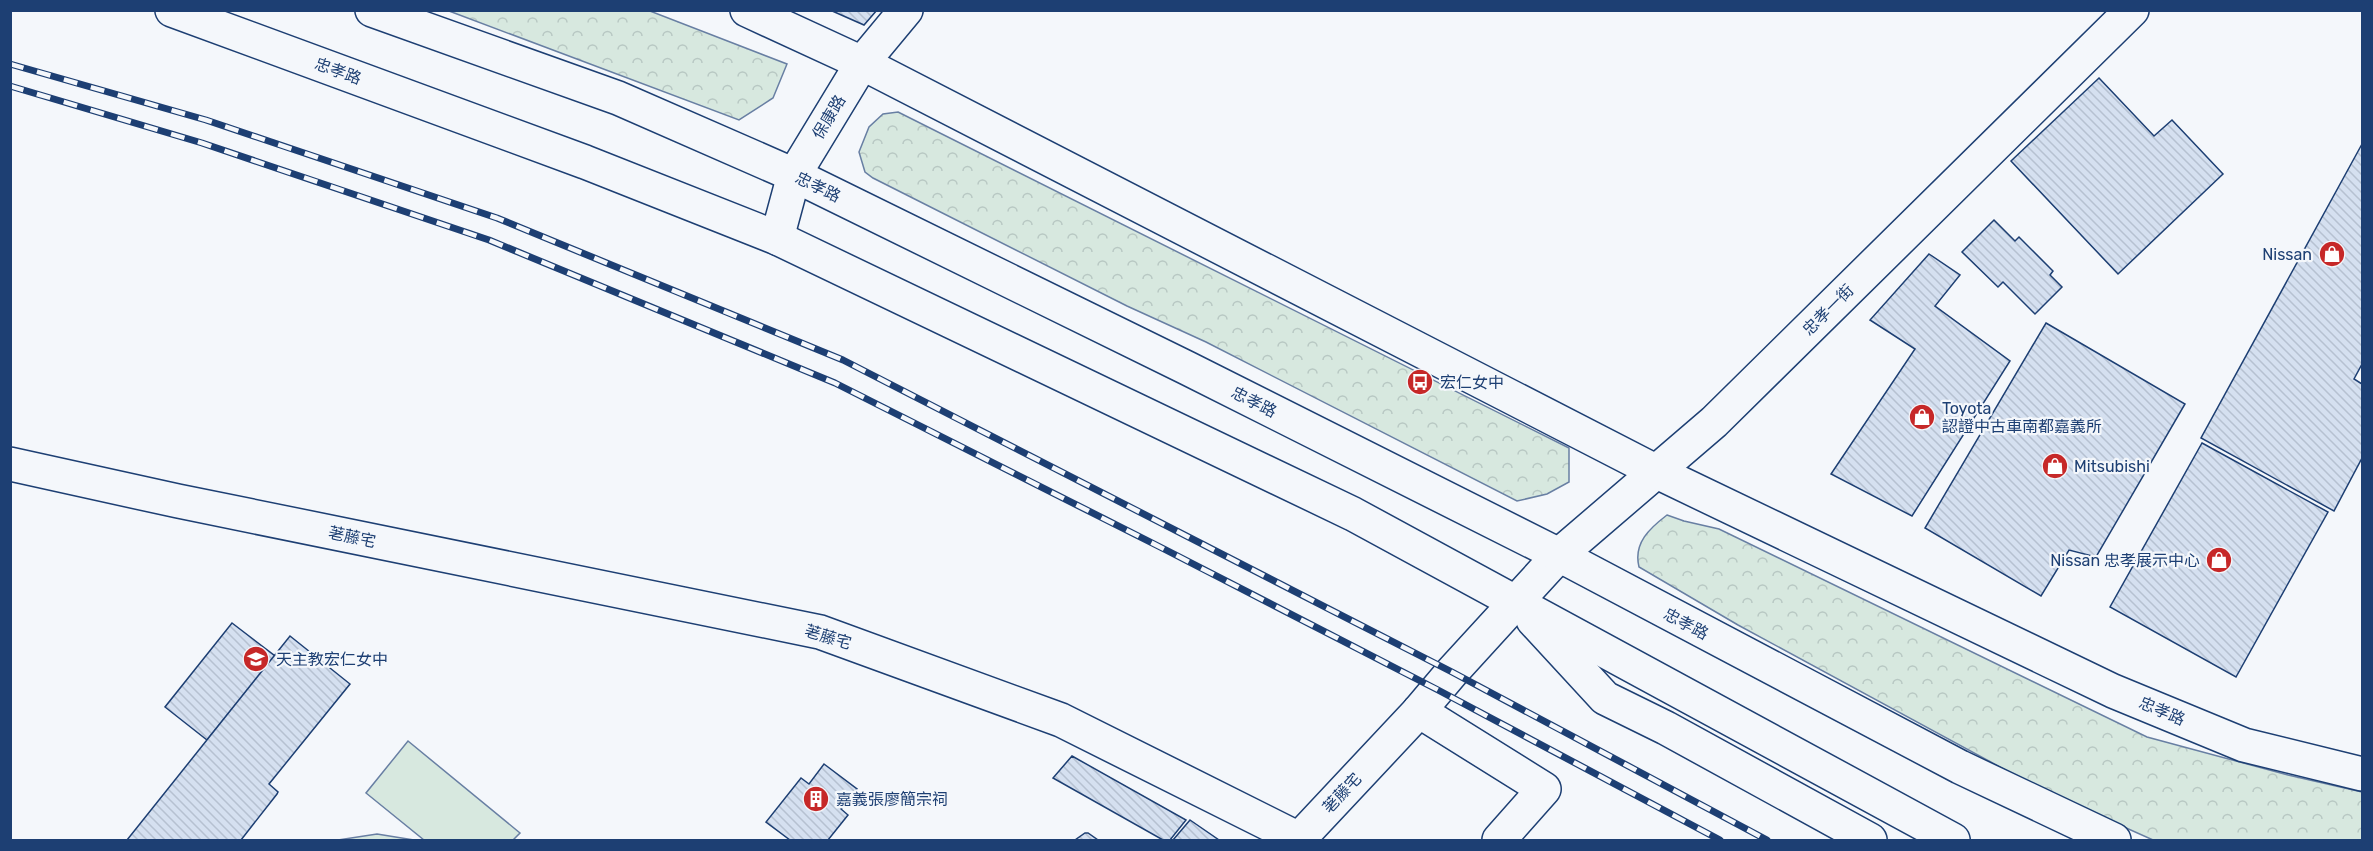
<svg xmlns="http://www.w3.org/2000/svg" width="2373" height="851" viewBox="0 0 2373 851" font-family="Rubik,'Noto Sans TC',sans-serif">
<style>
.green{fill:#d7e8df;stroke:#687fa3;stroke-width:1.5}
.forest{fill:url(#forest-crowns);stroke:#687fa3;stroke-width:1.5}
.building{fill:url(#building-back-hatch);stroke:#1d3f73;stroke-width:1.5}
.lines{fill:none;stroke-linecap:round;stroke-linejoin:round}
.minor-casing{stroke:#1d3f73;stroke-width:36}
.major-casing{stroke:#1d3f73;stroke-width:36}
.minor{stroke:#f4f7fb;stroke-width:33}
.major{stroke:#f4f7fb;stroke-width:33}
.rail-casing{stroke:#1d3f73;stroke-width:7}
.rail{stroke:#f4f7fb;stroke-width:4.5;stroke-dasharray:14;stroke-linecap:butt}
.labels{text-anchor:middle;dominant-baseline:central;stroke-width:4.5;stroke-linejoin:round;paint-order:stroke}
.street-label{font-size:16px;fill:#1d3f73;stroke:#f4f7fb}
.poi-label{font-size:16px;fill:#1d3f73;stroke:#f4f7fb;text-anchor:start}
</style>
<defs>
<pattern id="forest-crowns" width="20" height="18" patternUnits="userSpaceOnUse" patternTransform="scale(1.5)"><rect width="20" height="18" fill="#d7e8df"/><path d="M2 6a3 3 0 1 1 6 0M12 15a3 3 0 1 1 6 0" fill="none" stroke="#b8c8c3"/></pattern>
<pattern id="building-back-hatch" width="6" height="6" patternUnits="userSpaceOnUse" patternTransform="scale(1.5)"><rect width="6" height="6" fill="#d5e0f0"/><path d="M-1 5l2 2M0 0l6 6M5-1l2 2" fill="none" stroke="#b6c1d1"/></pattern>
</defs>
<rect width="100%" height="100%" fill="#f4f7fb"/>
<!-- green -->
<g class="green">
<polygon points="408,741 520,833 513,840 424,840 366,793"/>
<polygon points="377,834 414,840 338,840"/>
</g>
<!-- forest -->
<g class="forest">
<polygon points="449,11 650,11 787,64 773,98 739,120"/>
<polygon points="898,112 1569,448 1569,482 1547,494 1517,501 1206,342 1127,306 873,178 865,172 859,152 869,127 883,114"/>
<path d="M1667 515 1684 521 1719 529 2147 737 2288 775 2362 792V840H2153L2048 793 1738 625 1639 567C1633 543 1650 528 1667 515Z"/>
</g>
<!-- building -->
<g class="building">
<polygon points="830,10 877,10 864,25"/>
<polygon points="2099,78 2154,136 2172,120 2223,174 2118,274 2011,161"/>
<polygon points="2362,144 2362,364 2354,379 2362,384 2362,458 2334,511 2201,438"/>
<polygon points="1994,220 2015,241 2019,237 2053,271 2050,275 2062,287 2035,314 2003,282 1998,287 1962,252"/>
<polygon points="1929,254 1960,275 1935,306 2010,361 1912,516 1831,474 1915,349 1870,320"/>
<polygon points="2046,323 2185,404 2096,557 2069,550 2041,596 1925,528"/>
<polygon points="2202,443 2328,512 2236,677 2110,607"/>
<polygon points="232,623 275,656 207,740 165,707"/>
<polygon points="290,636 350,684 269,784 278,792 277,794 241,840 127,840"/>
<polygon points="1072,756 1186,820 1170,840 1163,840 1053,778"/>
<polygon points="824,764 857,789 841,809 848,815 828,840 790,840 766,822 801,778 809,784"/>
<polygon points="1190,820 1219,840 1173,840"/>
<polygon points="1085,833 1088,833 1098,840 1075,840"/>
</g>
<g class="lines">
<!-- minor casing -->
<g class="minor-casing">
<g id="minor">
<polyline points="777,238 794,175 862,63 906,10"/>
<polyline points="10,464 178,501 820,632 1061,720 1299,839 1419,711 1452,672 1559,555 1714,422 2132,10"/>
<polyline points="1419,711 1544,789 1499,840"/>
</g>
</g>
<!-- major casing -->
<g class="major-casing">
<g id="major">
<polyline points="172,10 585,162 777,238 1353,514 1953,840"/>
<polyline points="372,10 618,98 794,175 1187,368 1559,555 1960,767 2114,840"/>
<polyline points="747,10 862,63 1655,471 2113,691 2244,745 2362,774"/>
<polyline points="1533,620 1605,698 1666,728 1870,840"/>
</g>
</g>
<!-- minor -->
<use href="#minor" class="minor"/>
<!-- major -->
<use href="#major" class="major"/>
<!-- rail casing -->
<g class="rail-casing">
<g id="rail">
<polyline points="10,64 206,120 497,218 843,360 1452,672 1767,840"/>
<polyline points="10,86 202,143 489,240 835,383 1166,550 1438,690 1720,840"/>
</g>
</g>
<!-- rail -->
<use href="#rail" class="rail"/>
</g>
<!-- icons -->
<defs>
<g id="shop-disc" transform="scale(1.35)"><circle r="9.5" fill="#c62828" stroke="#f4f7fb"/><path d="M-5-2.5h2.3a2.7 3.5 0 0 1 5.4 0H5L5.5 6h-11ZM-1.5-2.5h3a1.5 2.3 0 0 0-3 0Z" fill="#fff"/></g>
<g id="bus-disc" transform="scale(1.35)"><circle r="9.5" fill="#c62828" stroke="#f4f7fb"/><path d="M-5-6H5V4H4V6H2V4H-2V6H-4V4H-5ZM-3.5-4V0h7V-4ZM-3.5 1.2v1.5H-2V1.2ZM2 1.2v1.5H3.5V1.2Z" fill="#fff"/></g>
<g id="school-disc" transform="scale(1.35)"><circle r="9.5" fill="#c62828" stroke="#f4f7fb"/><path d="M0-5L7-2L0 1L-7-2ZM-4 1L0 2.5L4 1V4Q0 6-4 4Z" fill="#fff"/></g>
<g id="building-disc" transform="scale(1.35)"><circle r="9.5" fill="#c62828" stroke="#f4f7fb"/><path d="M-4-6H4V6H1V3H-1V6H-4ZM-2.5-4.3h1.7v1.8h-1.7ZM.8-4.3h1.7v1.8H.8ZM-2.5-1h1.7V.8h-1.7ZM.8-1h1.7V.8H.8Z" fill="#fff"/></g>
</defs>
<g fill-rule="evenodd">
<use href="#shop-disc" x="2332" y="254"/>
<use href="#bus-disc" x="1420" y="382"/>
<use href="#shop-disc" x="1922" y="417"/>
<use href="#shop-disc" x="2055" y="466"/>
<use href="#shop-disc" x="2219" y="560"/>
<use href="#school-disc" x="256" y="659"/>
<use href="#building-disc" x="816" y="799"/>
</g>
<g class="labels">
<!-- street labels -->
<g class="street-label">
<text transform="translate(338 71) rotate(20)">忠孝路</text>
<text transform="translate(829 117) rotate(-59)">保康路</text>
<text transform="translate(818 187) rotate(26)">忠孝路</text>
<text transform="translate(1828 310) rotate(-45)">忠孝一街</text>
<text transform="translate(1254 402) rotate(27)">忠孝路</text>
<text transform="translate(352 537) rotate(12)">荖藤宅</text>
<text transform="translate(1686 624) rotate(28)">忠孝路</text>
<text transform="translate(828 637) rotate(17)">荖藤宅</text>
<text transform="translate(2162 711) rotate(23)">忠孝路</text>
<text transform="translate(1342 793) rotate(-47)">荖藤宅</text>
</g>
<!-- poi labels -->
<g class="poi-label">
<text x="2312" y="254" text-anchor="end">Nissan</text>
<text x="1440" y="382">宏仁女中</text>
<text x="1942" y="408">Toyota<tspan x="1942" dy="18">認證中古車南都嘉義所</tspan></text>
<text x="2074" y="466">Mitsubishi</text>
<text x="2200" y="560" text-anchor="end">Nissan 忠孝展示中心</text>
<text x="276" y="659">天主教宏仁女中</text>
<text x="836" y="799">嘉義張廖簡宗祠</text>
</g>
</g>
<!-- border -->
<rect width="2373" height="851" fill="none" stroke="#1d3f73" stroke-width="24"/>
</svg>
